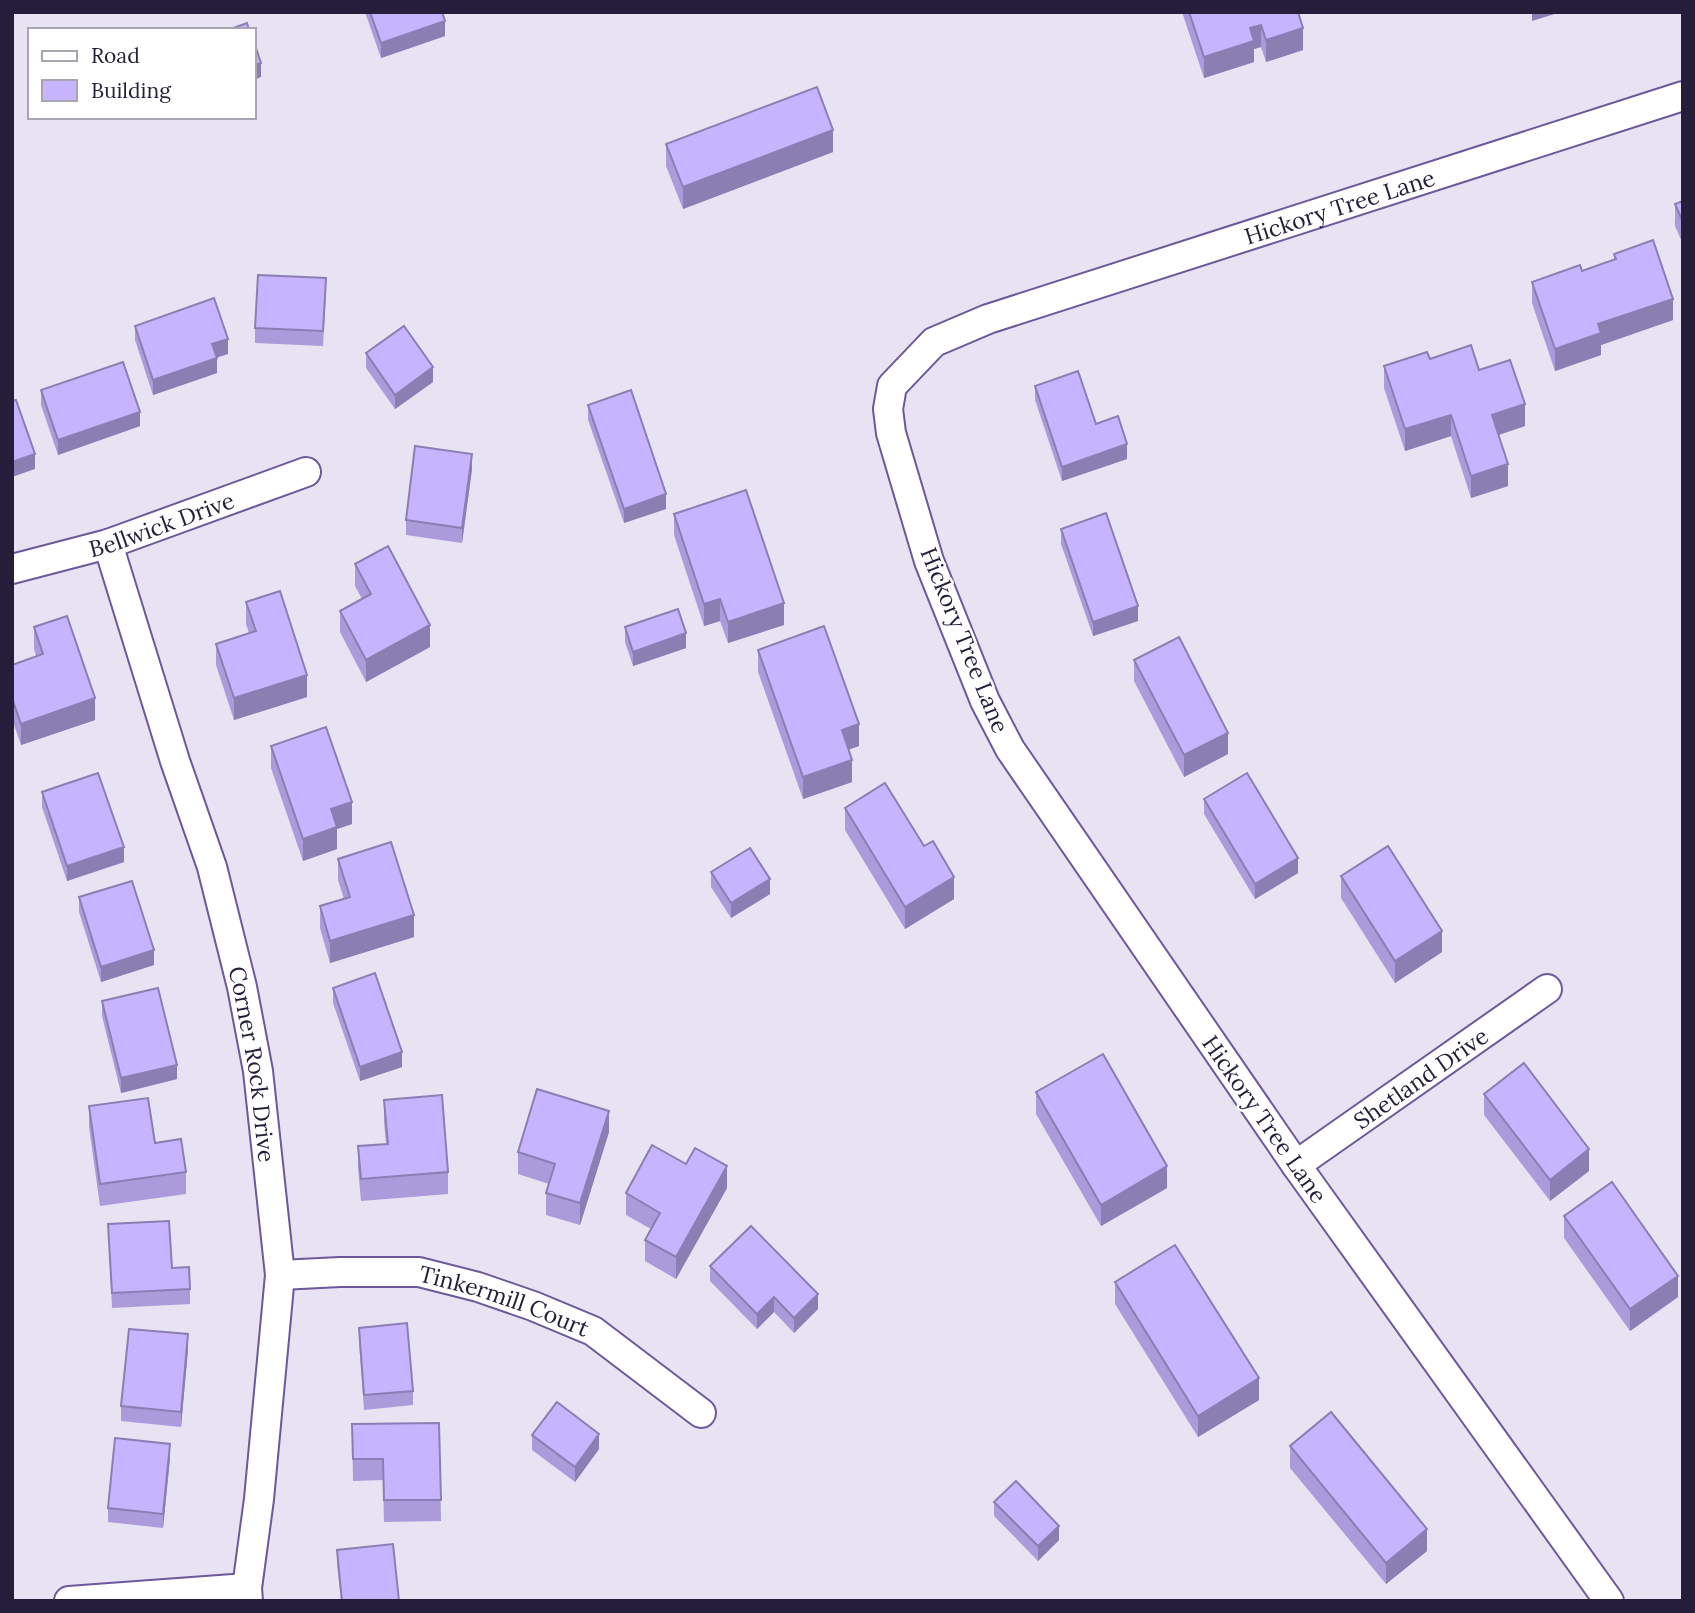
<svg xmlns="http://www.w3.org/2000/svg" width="1695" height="1613" viewBox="0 0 1695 1613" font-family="Lora,serif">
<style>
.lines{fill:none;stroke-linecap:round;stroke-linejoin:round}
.minor-casing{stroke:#6c589b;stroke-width:32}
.minor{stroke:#fff;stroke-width:28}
.wall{fill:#ab9bdb}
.shaded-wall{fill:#8b7eb2}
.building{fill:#c7b4ff;stroke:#8b7eb2;stroke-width:2}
.labels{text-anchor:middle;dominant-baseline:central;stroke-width:5;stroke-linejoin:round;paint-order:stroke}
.street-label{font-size:23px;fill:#251d39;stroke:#fff}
</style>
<rect width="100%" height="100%" fill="#e7e3f3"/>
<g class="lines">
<!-- minor casing -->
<g class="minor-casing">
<g id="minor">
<path id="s1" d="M108 544 175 761 212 867 242 987 258 1071 280 1275 259 1499 247 1588 248 1601"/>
<path id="s2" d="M12 569 108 544 306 472"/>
<path id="s3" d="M1296 1165 1547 989"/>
<path id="s4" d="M280 1275 340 1272H419L478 1287 533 1306 593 1331 701 1413"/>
<polyline points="69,1601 247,1588"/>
<path id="s5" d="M1609 1601 1296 1165 1010 749 985 701 929 561 891 433 888 409 892 386 934 342 988 319 1683 96"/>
</g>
</g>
<!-- minor -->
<use href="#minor" class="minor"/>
</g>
<!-- wall -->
<g class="wall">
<polygon points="365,12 442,12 445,36 381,58"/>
<polygon points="1182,12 1298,12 1303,50 1266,62 1261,47 1254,49 1254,62 1204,78"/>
<polygon points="666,144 833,152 683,209 666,166"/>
<polygon points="1683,201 1683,244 1675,226 1675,204"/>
<polygon points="1614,254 1673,320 1601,345 1601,355 1555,371 1532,303 1532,282 1582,271 1614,260"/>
<polygon points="326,293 323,346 255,343 255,328"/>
<polygon points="135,326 228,354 217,357 217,373 153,395 135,340"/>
<polygon points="366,353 433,382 395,409 366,368"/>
<polygon points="1430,359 1479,370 1525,426 1499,435 1508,486 1471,498 1451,436 1405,451 1384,388 1384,366"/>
<polygon points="1035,386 1127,459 1062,481 1035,400"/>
<polygon points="41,390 140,426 58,455 41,405"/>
<polygon points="588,405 666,509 624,523 588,420"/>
<polygon points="472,469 462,543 406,535 406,520"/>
<polygon points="674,514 784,625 728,643 720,621 704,626 674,535"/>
<polygon points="1061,529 1138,621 1093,636 1061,544"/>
<polygon points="355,564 430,647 366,682 340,632 340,611 362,599 355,586"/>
<polygon points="246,602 307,697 234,720 216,665 216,644 249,633 246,624"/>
<polygon points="34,627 95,720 21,745 12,719 12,665 36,656 34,649"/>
<polygon points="625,627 686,648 633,666 625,642"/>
<polygon points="758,650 859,746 849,749 852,782 803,799 758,672"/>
<polygon points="1134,660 1228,754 1184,777 1134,681"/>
<polygon points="271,746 352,824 337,829 337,849 303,861 271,768"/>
<polygon points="42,792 124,862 67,881 42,807"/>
<polygon points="1204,799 1298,873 1255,899 1204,814"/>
<polygon points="845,808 954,899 905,929 845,830"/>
<polygon points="338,859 414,937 330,963 320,928 320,906 344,899 338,880"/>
<polygon points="711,872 770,894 731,918 711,887"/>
<polygon points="1341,876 1442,952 1395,983 1341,898"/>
<polygon points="79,897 154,965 101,982 79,912"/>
<polygon points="333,988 402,1067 360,1081 333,1003"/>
<polygon points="102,1001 177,1079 121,1093 102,1016"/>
<polygon points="1036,1092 1167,1188 1101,1226 1036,1114"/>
<polygon points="1484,1094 1589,1171 1550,1201 1484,1115"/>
<polygon points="384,1100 448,1172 448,1194 361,1201 358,1168 358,1146 386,1144 384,1122"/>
<polygon points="89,1106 155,1143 186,1172 186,1194 100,1206 89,1127"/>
<polygon points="609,1132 580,1225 546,1215 546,1193 549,1184 518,1174 518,1152"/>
<polygon points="727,1188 676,1279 645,1261 645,1240 651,1229 626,1215 626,1193"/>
<polygon points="1564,1216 1678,1297 1630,1331 1564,1238"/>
<polygon points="108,1224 190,1289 190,1304 112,1308"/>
<polygon points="710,1266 818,1309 794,1333 774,1312 757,1329 710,1281"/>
<polygon points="1115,1282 1259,1400 1198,1437 1115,1304"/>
<polygon points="359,1328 413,1391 413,1405 364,1410 359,1342"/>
<polygon points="188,1349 181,1427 121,1421 121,1406"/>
<polygon points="439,1423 441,1521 384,1522 383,1480 353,1481 352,1424"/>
<polygon points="532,1435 599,1449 575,1482 532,1450"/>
<polygon points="1290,1446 1427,1551 1386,1584 1290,1468"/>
<polygon points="170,1458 163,1528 108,1522 108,1508"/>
<polygon points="994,1502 1059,1540 1038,1561 994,1516"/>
<polygon points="337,1550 399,1601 341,1601 337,1564"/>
</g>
<!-- shaded-wall -->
<g class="shaded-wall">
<polygon points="1532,12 1561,12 1532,21"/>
<polygon points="445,21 445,36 381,58 381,43"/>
<polygon points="1261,25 1261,47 1254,49 1254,62 1204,78 1204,57 1250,28"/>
<polygon points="1303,28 1303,50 1266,62 1266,40"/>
<polygon points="261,63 261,77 254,80 254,65"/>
<polygon points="833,130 833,152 683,209 683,187"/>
<polygon points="1673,299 1673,320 1601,345 1601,355 1555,371 1555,349 1598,324"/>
<polygon points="228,339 228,354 212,359 212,344"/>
<polygon points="217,358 217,373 153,395 153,380"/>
<polygon points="433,367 433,382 395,409 395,395"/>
<polygon points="1525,404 1525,426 1492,437 1492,415"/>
<polygon points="140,412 140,426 58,455 58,440"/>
<polygon points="1451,415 1451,436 1405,451 1405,429"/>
<polygon points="1127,444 1127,459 1062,481 1062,467"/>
<polygon points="35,454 35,469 12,477 12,462"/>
<polygon points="472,454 472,469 462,543 462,528"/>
<polygon points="1508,464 1508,486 1471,498 1471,476"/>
<polygon points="666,494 666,509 624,523 624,509"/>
<polygon points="720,599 720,621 704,626 704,604"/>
<polygon points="784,603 784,625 728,643 728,622"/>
<polygon points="1138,606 1138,621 1093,636 1093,622"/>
<polygon points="430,625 430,647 366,682 366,660"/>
<polygon points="686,633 686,648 633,666 633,652"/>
<polygon points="307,675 307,697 234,720 234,698"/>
<polygon points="95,698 95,720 21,745 21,724"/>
<polygon points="859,724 859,746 842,752 842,730"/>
<polygon points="1228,733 1228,754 1184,777 1184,755"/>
<polygon points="852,760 852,782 803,799 803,777"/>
<polygon points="352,802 352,824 337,829 337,849 303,861 303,839 331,809"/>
<polygon points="124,847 124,862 67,881 67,866"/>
<polygon points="1298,858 1298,873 1255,899 1255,884"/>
<polygon points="954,877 954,899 905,929 905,907"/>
<polygon points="770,879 770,894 731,918 731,903"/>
<polygon points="414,915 414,937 330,963 330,941"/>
<polygon points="1442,931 1442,952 1395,983 1395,961"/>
<polygon points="154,950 154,965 101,982 101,967"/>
<polygon points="402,1052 402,1067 360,1081 360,1067"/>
<polygon points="177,1065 177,1079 121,1093 121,1078"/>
<polygon points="609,1111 609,1132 580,1225 580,1203"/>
<polygon points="1589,1149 1589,1171 1550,1201 1550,1180"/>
<polygon points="727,1166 727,1188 676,1279 676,1257"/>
<polygon points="1167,1166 1167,1188 1101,1226 1101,1205"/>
<polygon points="1678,1276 1678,1297 1630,1331 1630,1309"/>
<polygon points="818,1294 818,1309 794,1333 794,1318"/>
<polygon points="774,1297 774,1312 757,1329 757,1314"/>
<polygon points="188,1334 188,1349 181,1427 181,1412"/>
<polygon points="1259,1378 1259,1400 1198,1437 1198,1416"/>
<polygon points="599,1434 599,1449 575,1482 575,1467"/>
<polygon points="170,1444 170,1458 163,1528 163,1514"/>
<polygon points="1059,1526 1059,1540 1038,1561 1038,1546"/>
<polygon points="1427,1529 1427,1551 1386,1584 1386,1563"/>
</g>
<!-- building -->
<g class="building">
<polygon points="370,12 442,12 445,21 381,43"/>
<polygon points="1189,12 1298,12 1303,28 1266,40 1261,25 1250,28 1254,41 1204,57"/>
<polygon points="247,23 249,30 228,30"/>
<polygon points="254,42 261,63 254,65"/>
<polygon points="817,87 833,130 683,187 666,144"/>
<polygon points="1683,201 1683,222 1675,204"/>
<polygon points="1653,240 1673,299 1598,324 1601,333 1555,349 1532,282 1580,265 1582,271 1616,259 1614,254"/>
<polygon points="258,275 326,278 323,331 255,328"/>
<polygon points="214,298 228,339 212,344 217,358 153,380 135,326"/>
<polygon points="404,326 433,367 395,395 366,353"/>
<polygon points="1471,345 1479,370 1510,360 1525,404 1492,415 1508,464 1471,476 1451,415 1405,429 1384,366 1427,352 1430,359"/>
<polygon points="123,362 140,412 58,440 41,390"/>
<polygon points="1078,371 1096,424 1118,416 1127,444 1062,467 1035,386"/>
<polygon points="631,390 666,494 624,509 588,405"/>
<polygon points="16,400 35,454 12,462 12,401"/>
<polygon points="415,446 472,454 462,528 406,520"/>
<polygon points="746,490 784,603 728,622 720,599 704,604 674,514"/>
<polygon points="1106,513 1138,606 1093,622 1061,529"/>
<polygon points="388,546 430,625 366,660 340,611 371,594 355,564"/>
<polygon points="280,591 307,675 234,698 216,644 256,631 246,602"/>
<polygon points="678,609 686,633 633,652 625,627"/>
<polygon points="67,616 95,698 21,724 12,698 12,665 43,654 34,627"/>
<polygon points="824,626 859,724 842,730 852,760 803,777 758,650"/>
<polygon points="1179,637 1228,733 1184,755 1134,660"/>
<polygon points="326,727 352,802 331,809 337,827 303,839 271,746"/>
<polygon points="98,773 124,847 67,866 42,792"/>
<polygon points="1247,773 1298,858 1255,884 1204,799"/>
<polygon points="885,783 924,846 933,841 954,877 905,907 845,808"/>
<polygon points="391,842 414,915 330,941 320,906 350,897 338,859"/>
<polygon points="1388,846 1442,931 1395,961 1341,876"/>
<polygon points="750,848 770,879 731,903 711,872"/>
<polygon points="132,881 154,950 101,967 79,897"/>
<polygon points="375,973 402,1052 360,1067 333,988"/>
<polygon points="158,988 177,1065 121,1078 102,1001"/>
<polygon points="1103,1054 1167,1166 1101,1205 1036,1092"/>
<polygon points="1524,1063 1589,1149 1550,1180 1484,1094"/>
<polygon points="537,1089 609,1111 580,1203 546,1193 555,1164 518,1152"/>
<polygon points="442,1095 448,1172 361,1179 358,1146 388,1144 384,1100"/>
<polygon points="148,1098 155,1143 181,1139 186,1172 100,1184 89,1106"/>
<polygon points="652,1145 686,1164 695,1148 727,1166 676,1257 645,1240 660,1213 626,1193"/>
<polygon points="1612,1182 1678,1276 1630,1309 1564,1216"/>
<polygon points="169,1221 172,1268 189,1267 190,1289 112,1293 108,1224"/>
<polygon points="751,1226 818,1294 794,1318 774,1297 757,1314 710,1266"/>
<polygon points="1175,1245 1259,1378 1198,1416 1115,1282"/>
<polygon points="407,1323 413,1391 364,1395 359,1328"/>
<polygon points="129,1329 188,1334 181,1412 121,1406"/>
<polygon points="557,1402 599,1434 575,1467 532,1435"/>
<polygon points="1331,1412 1427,1529 1386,1563 1290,1446"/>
<polygon points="439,1423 441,1500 384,1500 383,1459 353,1459 352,1424"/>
<polygon points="115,1438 170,1444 163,1514 108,1508"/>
<polygon points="1016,1481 1059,1526 1038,1546 994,1502"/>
<polygon points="393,1544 399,1601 342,1601 337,1550"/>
</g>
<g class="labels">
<!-- street labels -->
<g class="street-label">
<text stroke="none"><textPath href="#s5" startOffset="1916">Hickory Tree Lane</textPath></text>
<text stroke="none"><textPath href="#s2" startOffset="156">Bellwick Drive</textPath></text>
<text transform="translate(965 640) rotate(68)">Hickory Tree Lane</text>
<text stroke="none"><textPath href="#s1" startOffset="541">Corner Rock Drive</textPath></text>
<text stroke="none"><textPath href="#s3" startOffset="152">Shetland Drive</textPath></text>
<text transform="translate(1265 1119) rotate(55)">Hickory Tree Lane</text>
<text stroke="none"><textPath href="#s4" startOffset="229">Tinkermill Court</textPath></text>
</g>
</g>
<!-- border -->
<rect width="1695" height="1613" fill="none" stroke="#251d39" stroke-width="28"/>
<!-- legend -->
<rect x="28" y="28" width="228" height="91" fill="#ffffff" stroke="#a8a5b0" stroke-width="2"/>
<rect x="42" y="51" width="35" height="10" fill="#ffffff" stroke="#a8a5b0" stroke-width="2"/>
<text x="91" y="63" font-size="21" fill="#251d39">Road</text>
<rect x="42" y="80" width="35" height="21" fill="#c7b4ff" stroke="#a8a5b0" stroke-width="2"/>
<text x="91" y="98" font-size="21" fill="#251d39">Building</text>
</svg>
